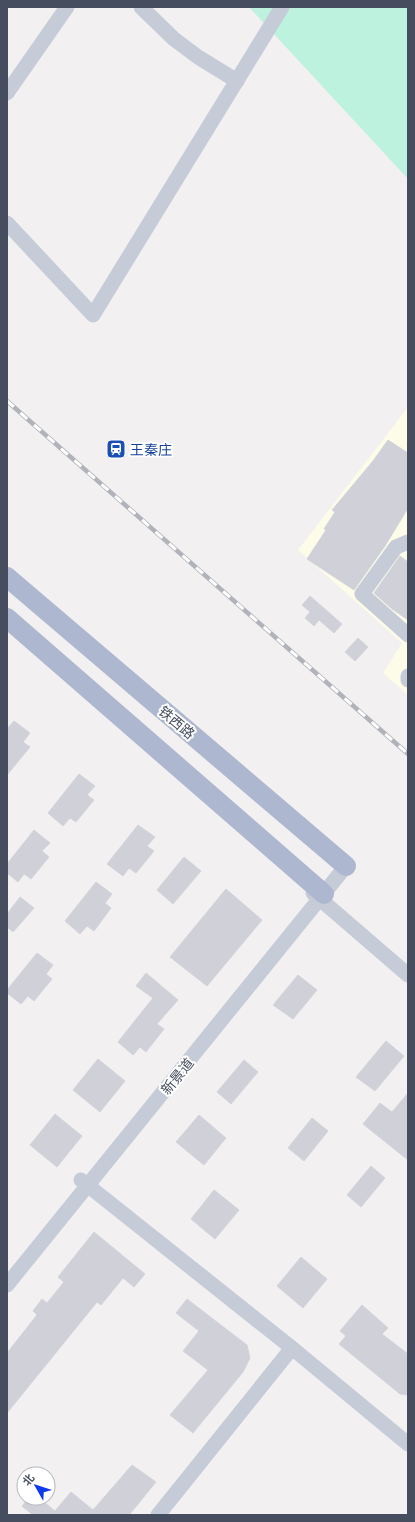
<svg xmlns="http://www.w3.org/2000/svg" width="415" height="1522" viewBox="0 0 415 1522" font-family="'Golos Text','Noto Sans SC',sans-serif">
<style>
.commercial{fill:#fdfce9}
.green{fill:#bcf2de}
.building{fill:#cfd0d8;stroke:#d3d4dc}
.lines{fill:none;stroke-linecap:round;stroke-linejoin:round}
.minor{stroke:#c6cbd8;stroke-width:15}
.major{stroke:#aeb7d0;stroke-width:20}
.rail-casing{stroke:#b1b3ba;stroke-width:4.5}
.rail{stroke:#fff;stroke-width:3;stroke-dasharray:9;stroke-linecap:butt}
.labels{text-anchor:middle;dominant-baseline:central;stroke-width:4;stroke-linejoin:round;paint-order:stroke}
.transit-label{font-size:14px;fill:#164399;stroke:#fff;text-anchor:start}
.street-label{font-size:14px;fill:#464d5e;stroke:#fff}
</style>
<rect width="100%" height="100%" fill="#f2f0f0"/>
<!-- commercial -->
<polygon class="commercial" points="408,407 408,695 383,673 402,643 298,550"/>
<!-- green -->
<polygon class="green" points="249,7 408,7 408,179"/>
<!-- building -->
<g class="building">
<polygon points="388,440 408,453 408,508 385,546 354,590 307,559 326,530 324,529 335,512 332,510 373,461"/>
<polygon points="400,556 408,562 408,620 392,609 374,593"/>
<polygon points="310,596 342,624 334,633 319,620 314,626 305,618 310,612 302,605"/>
<polygon points="358,638 368,647 355,661 345,652"/>
<polygon points="14,721 30,733 23,742 30,747 7,775 7,729"/>
<polygon points="79,774 95,786 87,795 94,800 76,822 70,818 63,826 48,813"/>
<polygon points="138,825 155,837 147,846 154,851 136,873 129,868 123,876 107,864"/>
<polygon points="34,830 50,843 42,851 49,857 31,879 24,874 18,882 7,873 7,864"/>
<polygon points="184,857 201,871 173,904 157,890"/>
<polygon points="96,882 112,894 105,903 111,908 94,931 87,926 80,934 65,921"/>
<polygon points="226,889 262,920 207,986 170,957"/>
<polygon points="20,897 34,908 13,932 7,927 7,914"/>
<polygon points="37,953 53,965 46,974 52,979 34,1001 28,996 21,1004 7,993 7,990"/>
<polygon points="146,973 178,1000 157,1024 164,1029 146,1052 140,1047 133,1055 118,1042 153,998 136,986"/>
<polygon points="298,975 317,990 293,1019 273,1005"/>
<polygon points="386,1041 404,1056 375,1091 356,1077"/>
<polygon points="98,1059 125,1081 100,1112 73,1090"/>
<polygon points="244,1060 258,1072 231,1104 217,1092"/>
<polygon points="408,1093 408,1160 363,1124 380,1103 392,1112"/>
<polygon points="55,1114 82,1136 57,1167 30,1145"/>
<polygon points="199,1115 226,1138 204,1165 176,1142"/>
<polygon points="312,1118 328,1131 304,1161 288,1148"/>
<polygon points="371,1166 385,1178 361,1207 347,1195"/>
<polygon points="214,1190 239,1210 215,1239 191,1219"/>
<polygon points="94,1232 145,1274 134,1287 123,1278 101,1305 97,1302 7,1413 7,1353 37,1315 33,1311 42,1299 47,1303 64,1282 58,1277"/>
<polygon points="301,1257 327,1279 303,1308 277,1286"/>
<polygon points="187,1299 247,1345 250,1358 243,1372 193,1433 170,1415 208,1370 183,1351 199,1331 176,1313"/>
<polygon points="362,1305 388,1328 382,1334 408,1354 408,1395 400,1394 339,1344 346,1336 340,1331"/>
<polygon points="132,1465 156,1482 129,1515 33,1515 22,1506 29,1498 39,1498 55,1511 71,1492 93,1510"/>
</g>
<g class="lines">
<!-- minor -->
<g class="minor">
<polyline points="141,7 174,39 198,57 237,81"/>
<polyline points="7,93 67,7"/>
<polyline points="7,223 93,315 282,7"/>
<polyline points="408,542 396,547 362,594 408,635"/>
<polyline points="408,676 408,680"/>
<polyline points="313,893 408,975"/>
<polyline points="81,1180 292,1348 408,1444"/>
<polyline points="7,1285 346,866"/>
<polyline points="158,1515 292,1348"/>
</g>
<!-- major -->
<g class="major">
<polyline points="7,577 346,866"/>
<polyline points="7,618 324,894"/>
</g>
<!-- rail casing -->
<g class="rail-casing">
<polyline id="rail" points="7,401 408,754"/>
</g>
<!-- rail -->
<use href="#rail" class="rail"/>
</g>
<!-- icons -->
<defs>
<g id="station-square" transform="scale(1)"><rect x="-9" y="-9" width="18" height="18" rx="4" fill="#1a4fb4" stroke="#fff"/><path d="M-3-6H3Q5-6 5-4V2Q5 4 3 4L4.5 6H3L1.5 4h-3L-3 6H-4.5L-3 4Q-5 4-5 2V-4Q-5-6-3-6ZM-3.5-4v3h7v-3ZM-3.5 1v1.5H-2V1ZM2 1v1.5H3.5V1Z" fill="#fff"/></g>
</defs>
<g fill-rule="evenodd">
<use href="#station-square" x="116" y="449"/>
</g>
<g class="labels">
<!-- transit labels -->
<g class="transit-label">
<text x="130" y="449">王秦庄</text>
</g>
<!-- street labels -->
<g class="street-label">
<text transform="translate(177 722) rotate(40)">铁西路</text>
<text transform="translate(177 1076) rotate(-51)">新景道</text>
</g>
</g>
<!-- border -->
<rect width="415" height="1522" fill="none" stroke="#464d5e" stroke-width="16"/>
<!-- north arrow -->
<g transform="translate(36 1486) rotate(309)"><circle r="19" fill="#ffffff" stroke="#b5b8bf"/>
<path d="M0-3L7 15L0 10L-7 15Z" fill="#0e3aed"/>
<text y="-6" font-size="11" font-weight="bold" text-anchor="middle" fill="#464d5e">北</text>
</g>
</svg>
